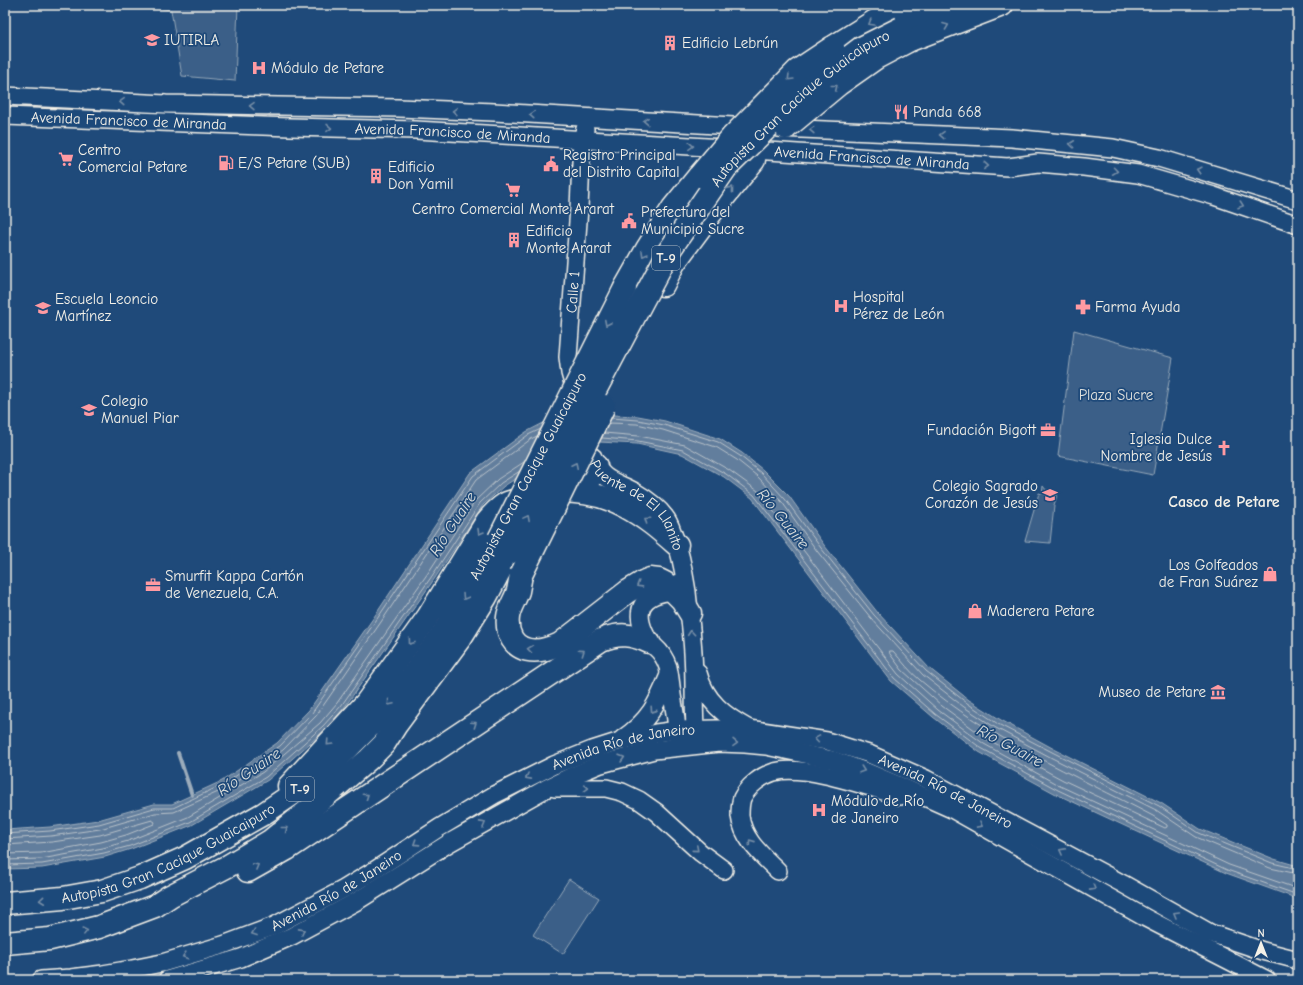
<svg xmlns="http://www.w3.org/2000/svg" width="1303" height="985" viewBox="0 0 1303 985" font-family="'Comic Neue',sans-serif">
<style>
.green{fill:#3a5f88;stroke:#97a8b8}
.water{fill:#627e9d;stroke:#9cacbb}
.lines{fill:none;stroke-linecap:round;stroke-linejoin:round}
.shore{stroke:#bac3ca;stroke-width:1}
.stream{stroke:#9cacbb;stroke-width:4}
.secondary-casing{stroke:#f4f1e8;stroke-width:20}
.highway-casing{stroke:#f4f1e8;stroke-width:25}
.secondary{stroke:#1f4a7a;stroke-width:17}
.highway{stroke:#1f4a7a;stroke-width:22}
.highway-bridge-casing{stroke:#f4f1e8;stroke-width:25;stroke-linecap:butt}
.highway-bridge{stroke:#1f4a7a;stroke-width:22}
.oneway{stroke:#748da6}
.labels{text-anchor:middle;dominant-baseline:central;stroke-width:3.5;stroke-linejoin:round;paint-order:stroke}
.shield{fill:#1f4a7a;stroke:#b4bfc7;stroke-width:1}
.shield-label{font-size:14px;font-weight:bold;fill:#f4f1e8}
.poi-label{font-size:15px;fill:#f4f1e8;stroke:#1f4a7a;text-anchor:start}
.street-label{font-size:15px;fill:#f4f1e8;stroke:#1f4a7a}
.park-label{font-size:15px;fill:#e1e2de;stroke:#1f4a7a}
.neighbourhood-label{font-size:16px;font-weight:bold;fill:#f4f1e8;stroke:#1f4a7a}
.water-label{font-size:16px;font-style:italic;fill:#dee0dd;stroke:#1f4a7a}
</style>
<rect width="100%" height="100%" fill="#1f4a7a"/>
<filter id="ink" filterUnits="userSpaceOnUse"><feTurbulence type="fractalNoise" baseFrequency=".025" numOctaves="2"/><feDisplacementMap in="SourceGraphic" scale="8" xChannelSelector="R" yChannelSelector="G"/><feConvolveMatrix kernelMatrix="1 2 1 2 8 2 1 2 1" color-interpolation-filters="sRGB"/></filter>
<g filter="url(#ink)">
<!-- green -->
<g class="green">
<polygon points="132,5 238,5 235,81 182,76 171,10"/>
<polygon points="1074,330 1173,358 1153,475 1058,456"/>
<polygon points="1043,486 1046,490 1058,492 1054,505 1050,543 1025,541 1039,493 1042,494"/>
<polygon points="569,879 599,898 563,954 533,935"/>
</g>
<!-- water -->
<polygon class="water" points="588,414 638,416 665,421 720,439 742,453 763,470 789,496 824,545 878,613 929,668 969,700 1001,720 1056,750 1161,803 1200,829 1274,859 1298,866 1298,899 1226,873 1056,794 979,752 933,717 891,681 752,498 724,477 682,454 637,444 599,442 556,453 504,486 483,505 435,578 344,708 326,729 268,780 192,825 131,849 105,857 42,868 5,869 5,830 50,827 98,820 154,804 172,804 222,781 277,743 309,710 374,617 470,473 526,432 555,417"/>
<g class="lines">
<!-- shore -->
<g class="shore">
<polyline points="611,418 638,420 664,425 718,442 740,456 761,473 785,499 821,548 874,615 926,671 967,703 998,724 1054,753 1159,806 1199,833 1272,863 1298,869"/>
<polyline points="609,423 637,424 663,430 716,447 737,460 757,476 782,502 817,551 871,618 923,675 964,707 996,728 1052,758 1156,810 1196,837 1270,868 1298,874"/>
<polyline points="604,433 639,436 685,445 729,470 758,491 898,674 938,710 984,744 1060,786 1229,865 1298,889"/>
<polyline points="602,438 638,441 683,450 726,474 754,495 894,678 935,714 981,748 1058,790 1227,870 1298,895"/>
<path d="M890 651H893C902 661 910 672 920 680 989 739 1073 774 1153 816L1167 825V827L1165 828 1063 780 987 739 942 706 902 670 890 654Z"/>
<polyline points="5,834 50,831 99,824 154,808 173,808 224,784 280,746 312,713 377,619 473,476 528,435 541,429"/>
<polyline points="5,839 51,836 100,829 155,813 174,812 227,788 283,750 316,716 381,622 476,480 531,439 537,436"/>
<polyline points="5,845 52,842 100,835 152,820 155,822 154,824 126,835 101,842 41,853 5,854"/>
<polyline points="5,860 41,859 103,848 128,841 188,817 263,772 320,723 337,703 428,573 476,500 498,479 524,462"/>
<polyline points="5,865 42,864 104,853 130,846 190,822 266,777 323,726 341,706 432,576 480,503 501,483 520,471"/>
</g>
<!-- stream -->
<polyline class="stream" points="178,753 192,795"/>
<!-- secondary casing -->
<g class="secondary-casing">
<g id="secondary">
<polyline points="5,96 166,104 399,108 494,112 750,127"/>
<path id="s1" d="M5 116 290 127 416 130 724 148 1008 167 1038 163 1084 167 1138 174 1214 196 1298 225"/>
<polyline points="778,128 1012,138 1113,148 1159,158 1298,200"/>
<path id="s2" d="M576 394 570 373 568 357 579 208 582 139 585 129"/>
<path id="s3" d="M593 457C599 480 617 482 635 492 647 499 657 506 665 517 670 523 672 532 675 539 682 557 684 574 687 592 689 612 692 633 693 653 695 682 693 712 696 741"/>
<path d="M678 583 672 591C639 595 633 612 648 640 650 643 652 645 655 647 662 653 665 658 668 667 670 676 671 686 672 695 675 710 677 725 678 741"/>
<path d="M698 673C705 701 725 716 749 729"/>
<path d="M622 739C649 721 657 704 669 675"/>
<polyline points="554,788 606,788 622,792 639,800 656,812 701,853 724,870"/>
<path d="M778 871C762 855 743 840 740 816 740 810 740 804 742 798 748 786 761 776 774 772 806 764 868 787 900 796"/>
<path id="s4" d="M41 980 71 978 103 974 132 969 162 963 223 945 274 926 344 889 375 870 439 828 494 795 554 765 592 750 617 742 656 733 678 730 716 729H749L827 741 869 754 926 779 1123 884 1210 933 1263 951 1298 960"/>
<polyline points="167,980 241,958 292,936 357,901 449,843 547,788 574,775 601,764 654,750 719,743 745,744 766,746 833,760 867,772 898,785 952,809 1144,917 1267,980"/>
</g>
</g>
<!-- highway casing -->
<g class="highway-casing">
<g id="highway">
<polyline points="901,28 956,5"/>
<polyline points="910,40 1002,5"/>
<polyline points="833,47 873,22 905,5"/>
<polyline points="663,285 674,263 711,213 754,160"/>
<polyline points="625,288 647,249 673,208 699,176"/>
<polyline points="574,491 591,478 596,466"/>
<path d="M521 575C520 580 519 586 518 591 515 600 509 608 508 617 507 625 508 632 512 639 523 656 545 651 560 644L627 592 645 581 650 579 659 580 665 583 682 600 690 613"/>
<path d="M289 786 366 703 428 617 487 521C492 515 497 509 505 504 509 502 514 501 519 499 553 487 593 489 626 507 645 517 661 531 677 545"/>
<path d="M248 871 287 849 601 640C619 633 631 634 649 642"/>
<path id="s5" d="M5 903 63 898 102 891 140 878 185 858 263 814 322 774 374 722 411 677 445 630 499 539"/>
<polyline points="5,943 50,939 99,927 155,906 170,896 228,866 270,841 321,800 369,759 384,744 396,725 461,637 486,597 509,553"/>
</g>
</g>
<!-- secondary -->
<use href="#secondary" class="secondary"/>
<!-- highway -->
<use href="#highway" class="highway"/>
<!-- highway-bridge casing -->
<g class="highway-bridge-casing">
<g id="highway-bridge">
<polyline points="786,128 839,84 876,58 910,40"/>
<polyline points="699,176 732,137 797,71 833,47"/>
<polyline points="499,539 625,288"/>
<path id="s6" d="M509 553 669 251 726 168 807 89 861 48 901 28"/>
<polyline points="521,575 604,406"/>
</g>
</g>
<!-- highway-bridge -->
<use href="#highway-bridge" class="highway-bridge"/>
</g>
<!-- one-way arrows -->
<defs><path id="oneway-chevron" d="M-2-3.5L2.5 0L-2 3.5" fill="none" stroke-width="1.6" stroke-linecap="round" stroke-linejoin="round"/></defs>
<g class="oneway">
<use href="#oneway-chevron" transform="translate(871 23) rotate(149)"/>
<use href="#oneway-chevron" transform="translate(946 26) rotate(-21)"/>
<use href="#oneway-chevron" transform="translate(790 78) rotate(135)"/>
<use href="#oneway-chevron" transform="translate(835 87) rotate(-39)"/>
<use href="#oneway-chevron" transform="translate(122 102) rotate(-177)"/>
<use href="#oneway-chevron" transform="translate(252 106) rotate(-179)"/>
<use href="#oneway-chevron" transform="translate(455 111) rotate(-178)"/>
<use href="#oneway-chevron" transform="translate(532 115) rotate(-176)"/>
<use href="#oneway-chevron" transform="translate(646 121) rotate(-177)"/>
<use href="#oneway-chevron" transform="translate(329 128) rotate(1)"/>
<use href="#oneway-chevron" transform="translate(812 130) rotate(-178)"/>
<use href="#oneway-chevron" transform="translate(942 135) rotate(-178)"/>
<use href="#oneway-chevron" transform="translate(1072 144) rotate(-174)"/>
<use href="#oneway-chevron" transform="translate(691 146) rotate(3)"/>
<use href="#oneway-chevron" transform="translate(986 166) rotate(4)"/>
<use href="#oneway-chevron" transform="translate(1199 170) rotate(-164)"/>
<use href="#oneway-chevron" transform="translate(1115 171) rotate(8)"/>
<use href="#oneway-chevron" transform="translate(731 189) rotate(-51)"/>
<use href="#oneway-chevron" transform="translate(1241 205) rotate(19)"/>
<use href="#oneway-chevron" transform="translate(644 254) rotate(120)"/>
<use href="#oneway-chevron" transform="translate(607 323) rotate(117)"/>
<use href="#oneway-chevron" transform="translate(575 465) rotate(-64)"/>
<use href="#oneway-chevron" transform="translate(527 518) rotate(-62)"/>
<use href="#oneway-chevron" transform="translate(647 520) rotate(-145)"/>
<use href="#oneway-chevron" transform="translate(480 532) rotate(120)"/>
<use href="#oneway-chevron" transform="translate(639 585) rotate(148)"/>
<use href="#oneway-chevron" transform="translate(465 597) rotate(121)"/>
<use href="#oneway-chevron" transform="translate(691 633) rotate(-95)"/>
<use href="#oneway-chevron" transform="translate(411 642) rotate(126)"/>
<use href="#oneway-chevron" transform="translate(530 649) rotate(-172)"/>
<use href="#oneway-chevron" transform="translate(582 652) rotate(-34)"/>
<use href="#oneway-chevron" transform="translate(390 703) rotate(130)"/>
<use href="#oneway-chevron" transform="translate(653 710) rotate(123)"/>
<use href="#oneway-chevron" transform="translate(474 724) rotate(-34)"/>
<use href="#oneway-chevron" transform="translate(817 739) rotate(-171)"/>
<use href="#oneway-chevron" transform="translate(329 743) rotate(133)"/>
<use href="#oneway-chevron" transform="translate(735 743) rotate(1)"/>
<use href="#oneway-chevron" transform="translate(622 758) rotate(-16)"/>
<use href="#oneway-chevron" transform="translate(862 770) rotate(19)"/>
<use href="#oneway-chevron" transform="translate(528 777) rotate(152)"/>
<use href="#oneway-chevron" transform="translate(586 788) rotate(1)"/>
<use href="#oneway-chevron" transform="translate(366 796) rotate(-34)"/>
<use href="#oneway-chevron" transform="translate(483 824) rotate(-29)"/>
<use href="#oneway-chevron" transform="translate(980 825) rotate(29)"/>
<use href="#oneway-chevron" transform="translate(285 829) rotate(-38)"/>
<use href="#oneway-chevron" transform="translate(751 842) rotate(-125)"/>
<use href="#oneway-chevron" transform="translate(416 843) rotate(147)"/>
<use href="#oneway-chevron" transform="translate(696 849) rotate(41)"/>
<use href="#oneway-chevron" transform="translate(1062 851) rotate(-152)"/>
<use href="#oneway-chevron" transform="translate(256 866) rotate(-29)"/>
<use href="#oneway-chevron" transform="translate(1093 888) rotate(29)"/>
<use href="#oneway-chevron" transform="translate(42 900) rotate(174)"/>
<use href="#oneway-chevron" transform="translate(1176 914) rotate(-150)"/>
<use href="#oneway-chevron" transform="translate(85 931) rotate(-14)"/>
<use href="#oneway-chevron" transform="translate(302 931) rotate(-29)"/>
<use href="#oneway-chevron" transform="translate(254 933) rotate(160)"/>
<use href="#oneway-chevron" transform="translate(185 956) rotate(163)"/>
</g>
</g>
<!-- icons -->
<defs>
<g id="university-bare" transform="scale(1.2)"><path d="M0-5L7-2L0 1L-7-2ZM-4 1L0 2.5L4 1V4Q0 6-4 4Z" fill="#ff9aa2" stroke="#1f4a7a" stroke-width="2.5" paint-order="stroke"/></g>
<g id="building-bare" transform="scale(1.2)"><path d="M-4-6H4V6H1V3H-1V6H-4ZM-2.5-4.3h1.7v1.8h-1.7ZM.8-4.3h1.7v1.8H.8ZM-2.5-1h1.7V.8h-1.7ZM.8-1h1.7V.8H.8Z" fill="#ff9aa2" stroke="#1f4a7a" stroke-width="2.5" paint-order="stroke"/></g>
<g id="hospital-bare" transform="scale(1.2)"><path d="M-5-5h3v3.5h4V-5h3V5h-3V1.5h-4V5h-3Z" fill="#ff9aa2" stroke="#1f4a7a" stroke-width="2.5" paint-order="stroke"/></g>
<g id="restaurant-bare" transform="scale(1.2)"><path d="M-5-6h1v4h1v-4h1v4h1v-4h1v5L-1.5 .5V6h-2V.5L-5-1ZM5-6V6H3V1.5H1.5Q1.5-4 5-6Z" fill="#ff9aa2" stroke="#1f4a7a" stroke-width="2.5" paint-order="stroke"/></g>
<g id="supermarket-bare" transform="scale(1.2)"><path d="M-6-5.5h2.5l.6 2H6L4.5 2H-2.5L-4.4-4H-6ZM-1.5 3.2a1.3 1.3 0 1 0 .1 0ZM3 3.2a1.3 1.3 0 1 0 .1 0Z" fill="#ff9aa2" stroke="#1f4a7a" stroke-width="2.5" paint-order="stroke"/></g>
<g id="fuel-bare" transform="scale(1.2)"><path d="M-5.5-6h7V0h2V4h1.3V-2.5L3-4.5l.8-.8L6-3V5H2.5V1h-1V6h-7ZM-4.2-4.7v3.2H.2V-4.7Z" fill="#ff9aa2" stroke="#1f4a7a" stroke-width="2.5" paint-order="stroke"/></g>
<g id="civic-bare" transform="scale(1.2)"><path d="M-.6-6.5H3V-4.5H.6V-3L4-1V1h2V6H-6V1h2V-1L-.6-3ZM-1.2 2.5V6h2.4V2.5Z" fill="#ff9aa2" stroke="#1f4a7a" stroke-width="2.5" paint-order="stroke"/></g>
<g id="pharmacy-bare" transform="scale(1.2)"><path d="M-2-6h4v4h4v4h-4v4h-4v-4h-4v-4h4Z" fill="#ff9aa2" stroke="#1f4a7a" stroke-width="2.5" paint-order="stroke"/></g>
<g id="school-bare" transform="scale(1.2)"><path d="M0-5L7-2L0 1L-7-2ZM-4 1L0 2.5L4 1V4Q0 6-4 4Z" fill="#ff9aa2" stroke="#1f4a7a" stroke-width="2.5" paint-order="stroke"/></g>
<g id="office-bare" transform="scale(1.2)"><path d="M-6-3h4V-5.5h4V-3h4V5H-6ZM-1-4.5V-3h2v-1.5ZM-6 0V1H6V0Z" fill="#ff9aa2" stroke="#1f4a7a" stroke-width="2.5" paint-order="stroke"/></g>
<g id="church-bare" transform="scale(1.2)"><path d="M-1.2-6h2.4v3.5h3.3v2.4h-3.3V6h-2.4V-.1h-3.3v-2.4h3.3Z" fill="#ff9aa2" stroke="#1f4a7a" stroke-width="2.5" paint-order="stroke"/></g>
<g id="shop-bare" transform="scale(1.2)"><path d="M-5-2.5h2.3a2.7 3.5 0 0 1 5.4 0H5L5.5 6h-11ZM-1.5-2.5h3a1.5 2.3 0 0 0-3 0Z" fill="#ff9aa2" stroke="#1f4a7a" stroke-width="2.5" paint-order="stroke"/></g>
<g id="museum-bare" transform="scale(1.2)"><path d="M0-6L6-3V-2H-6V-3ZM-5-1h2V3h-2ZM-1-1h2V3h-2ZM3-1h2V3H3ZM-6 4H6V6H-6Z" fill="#ff9aa2" stroke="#1f4a7a" stroke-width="2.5" paint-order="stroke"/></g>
</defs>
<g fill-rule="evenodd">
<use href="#university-bare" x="152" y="40"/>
<use href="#building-bare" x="670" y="43"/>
<use href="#hospital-bare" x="259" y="68"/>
<use href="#restaurant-bare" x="901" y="112"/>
<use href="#supermarket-bare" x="66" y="159"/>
<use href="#fuel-bare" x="226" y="163"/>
<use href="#civic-bare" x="551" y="164"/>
<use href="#building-bare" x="376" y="176"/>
<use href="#supermarket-bare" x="513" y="190"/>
<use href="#civic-bare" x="629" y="221"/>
<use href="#building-bare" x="514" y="240"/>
<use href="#hospital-bare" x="841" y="306"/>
<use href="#pharmacy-bare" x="1083" y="307"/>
<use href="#school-bare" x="43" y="308"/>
<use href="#school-bare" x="89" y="410"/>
<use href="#office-bare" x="1048" y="430"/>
<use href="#church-bare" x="1224" y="448"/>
<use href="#school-bare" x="1050" y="495"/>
<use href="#shop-bare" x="1270" y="574"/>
<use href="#office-bare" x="153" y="585"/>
<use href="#shop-bare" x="975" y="611"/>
<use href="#museum-bare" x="1218" y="692"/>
<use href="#hospital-bare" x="819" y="810"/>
</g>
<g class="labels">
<!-- shield labels -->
<g class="shield">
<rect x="652" y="246" width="28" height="24" rx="3"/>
<rect x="286" y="777" width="28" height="24" rx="3"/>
</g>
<g class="shield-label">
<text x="666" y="258">T-9</text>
<text x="300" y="789">T-9</text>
</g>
<!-- poi labels -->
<g class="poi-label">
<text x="164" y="40">IUTIRLA</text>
<text x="682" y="43">Edificio Lebrún</text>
<text x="271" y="68">Módulo de Petare</text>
<text x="913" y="112">Panda 668</text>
<text x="78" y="150">Centro<tspan x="78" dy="17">Comercial Petare</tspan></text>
<text x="563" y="155">Registro Principal<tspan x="563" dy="17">del Distrito Capital</tspan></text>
<text x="238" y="163">E/S Petare (SUB)</text>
<text x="388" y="167">Edificio<tspan x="388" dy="17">Don Yamil</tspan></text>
<text x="513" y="209" text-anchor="middle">Centro Comercial Monte Ararat</text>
<text x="641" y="212">Prefectura del<tspan x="641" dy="17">Municipio Sucre</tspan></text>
<text x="526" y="231">Edificio<tspan x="526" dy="17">Monte Ararat</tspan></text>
<text x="853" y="297">Hospital<tspan x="853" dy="17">Pérez de León</tspan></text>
<text x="55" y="299">Escuela Leoncio<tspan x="55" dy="17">Martínez</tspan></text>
<text x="1095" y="307">Farma Ayuda</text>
<text x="101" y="401">Colegio<tspan x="101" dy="17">Manuel Piar</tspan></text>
<text x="1036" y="430" text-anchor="end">Fundación Bigott</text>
<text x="1212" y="439" text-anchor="end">Iglesia Dulce<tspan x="1212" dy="17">Nombre de Jesús</tspan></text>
<text x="1038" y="486" text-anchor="end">Colegio Sagrado<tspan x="1038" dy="17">Corazón de Jesús</tspan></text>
<text x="1258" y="565" text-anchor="end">Los Golfeados<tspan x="1258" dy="17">de Fran Suárez</tspan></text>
<text x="165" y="576">Smurfit Kappa Cartón<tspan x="165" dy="17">de Venezuela, C.A.</tspan></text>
<text x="987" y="611">Maderera Petare</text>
<text x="1206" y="692" text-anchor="end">Museo de Petare</text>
<text x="831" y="801">Módulo de Río<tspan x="831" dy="17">de Janeiro</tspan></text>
</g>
<!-- street labels -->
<g class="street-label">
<text stroke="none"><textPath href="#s6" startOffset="538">Autopista Gran Cacique Guaicaipuro</textPath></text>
<text stroke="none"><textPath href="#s1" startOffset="124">Avenida Francisco de Miranda</textPath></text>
<text stroke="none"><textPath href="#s1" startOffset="448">Avenida Francisco de Miranda</textPath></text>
<text stroke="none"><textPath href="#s1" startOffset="868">Avenida Francisco de Miranda</textPath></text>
<text stroke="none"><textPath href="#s2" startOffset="103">Calle 1</textPath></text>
<text transform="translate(528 476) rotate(-62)">Autopista Gran Cacique Guaicaipuro</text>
<text stroke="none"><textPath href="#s3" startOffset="68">Puente de El Llanito</textPath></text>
<text stroke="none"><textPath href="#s4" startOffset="636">Avenida Río de Janeiro</textPath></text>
<text stroke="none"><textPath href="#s4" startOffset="972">Avenida Río de Janeiro</textPath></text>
<text stroke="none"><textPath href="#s5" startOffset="173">Autopista Gran Cacique Guaicaipuro</textPath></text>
<text stroke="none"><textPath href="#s4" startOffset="312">Avenida Río de Janeiro</textPath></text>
</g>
<!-- park labels -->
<g class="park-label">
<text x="1116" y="395">Plaza Sucre</text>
</g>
<!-- neighbourhood labels -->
<g class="neighbourhood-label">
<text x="1224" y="502">Casco de Petare</text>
</g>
<!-- water labels -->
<g class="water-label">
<text transform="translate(783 519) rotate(51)">Río Guaire</text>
<text transform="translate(453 524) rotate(-57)">Río Guaire</text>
<text transform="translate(1010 746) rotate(28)">Río Guaire</text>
<text transform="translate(249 772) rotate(-34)">Río Guaire</text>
</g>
</g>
<!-- margin -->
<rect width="1303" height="985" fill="none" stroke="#1f4a7a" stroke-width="20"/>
<rect x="10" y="10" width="1283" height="965" fill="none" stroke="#f4f1e8" stroke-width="1.5" filter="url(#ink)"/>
<!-- north arrow -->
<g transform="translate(1261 943)" stroke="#1f4a7a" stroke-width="3" paint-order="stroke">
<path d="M0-3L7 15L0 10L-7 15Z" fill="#f4f1e8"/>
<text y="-6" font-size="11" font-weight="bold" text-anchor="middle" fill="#f4f1e8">N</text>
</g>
</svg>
